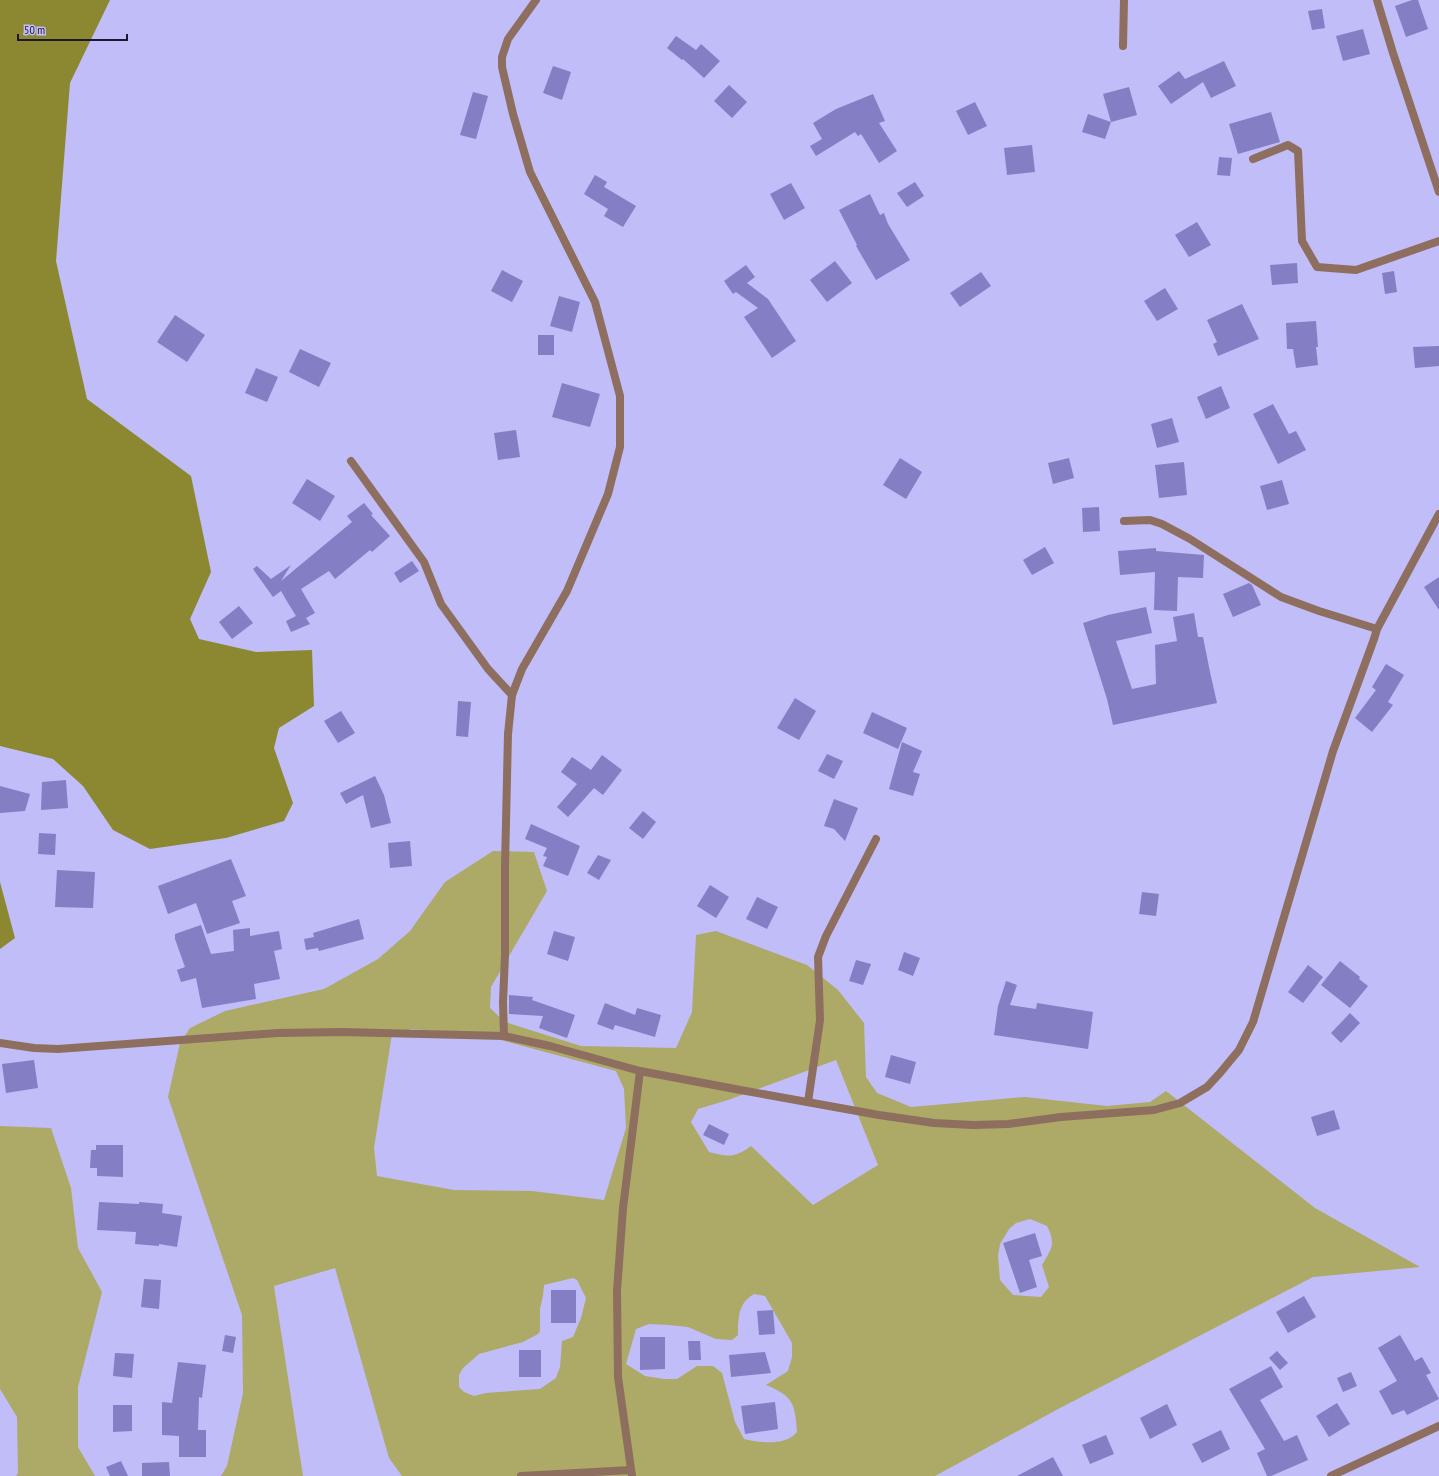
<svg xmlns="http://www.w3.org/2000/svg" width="1439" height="1476" viewBox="0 0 1439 1476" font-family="'PT Sans Narrow',sans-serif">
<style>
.green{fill:#acaa66;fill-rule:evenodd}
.forest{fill:#8c8832}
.building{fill:#847ec4}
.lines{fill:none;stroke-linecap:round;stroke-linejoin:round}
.street{stroke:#8e6e5f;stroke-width:8}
</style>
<rect width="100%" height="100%" fill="#c0bdf9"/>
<!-- green -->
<g class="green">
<path d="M493 851 534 852 547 891 491 987 490 1008 505 1022 581 1046 676 1048 692 1012 696 935 716 931 807 965 838 990 864 1023 866 1077 877 1093 911 1107 1025 1097 1107 1106 1150 1102 1166 1091 1315 1208 1420 1267 1313 1277 1060 1408 935 1476H402L389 1458 335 1268 274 1286 303 1476H221L227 1466 243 1393 242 1315 168 1097 180 1043 190 1028 225 1011 324 989 378 959 410 931 445 882ZM412 1029 482 1035 616 1071 624 1089 626 1128 604 1200 532 1191 454 1190 377 1176 374 1148 392 1034ZM836 1060 878 1165 813 1205 751 1146C735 1158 728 1157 709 1152L691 1122 698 1109 728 1100ZM1030 1219 1047 1226C1056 1244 1052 1248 1042 1265L1049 1287 1041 1297 1013 1295 1000 1280 998 1256 1000 1244 1009 1229 1016 1223ZM573 1278 577 1280 586 1298 581 1318 573 1337 562 1341 560 1367 556 1378 540 1389 486 1393 474 1396 464 1392 459 1387V1375L463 1368 479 1354 523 1342 538 1334 540 1331V1309L543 1295 544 1285ZM754 1294 765 1296 792 1343V1357L788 1371 766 1385C793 1396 795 1403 797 1432 786 1446 760 1443 744 1439L735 1422 722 1373 713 1366H697L677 1379H664L645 1376 626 1364 636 1329 649 1324 669 1325 688 1327 716 1339 732 1340 738 1335C738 1318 738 1303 754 1294Z"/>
<polygon points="0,1126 51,1128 71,1188 78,1248 102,1292 78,1387 78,1447 95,1476 16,1476 18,1473 17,1417 0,1389"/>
</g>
<!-- forest -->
<g class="forest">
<polygon points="0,0 110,0 70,83 56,261 87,399 191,476 211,572 190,619 199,639 256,652 312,650 314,706 279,728 274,748 293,803 284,821 226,838 150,849 113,830 83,786 53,759 0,746"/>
<polygon points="0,882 15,938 0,949"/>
</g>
<!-- building -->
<g class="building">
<polygon points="1412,0 1418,0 1428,29 1406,37 1395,6"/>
<polygon points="1322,9 1325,28 1312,30 1308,11"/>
<polygon points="1363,29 1370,54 1343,61 1336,36"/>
<polygon points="676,36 696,50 701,44 720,61 704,78 683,59 682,60 667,48"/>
<polygon points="1224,61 1236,86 1211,98 1203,82 1171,104 1158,86 1179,71 1185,79"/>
<polygon points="553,66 571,72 562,100 543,93"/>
<polygon points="729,85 747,102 732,118 714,101"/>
<polygon points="1129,87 1137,115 1111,122 1103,94"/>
<polygon points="473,92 488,96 476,139 460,135"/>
<polygon points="873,94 885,121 879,123 897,151 879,163 861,134 858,136 855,132 816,156 810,146 822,139 813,123 836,109"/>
<polygon points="975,102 987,126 968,135 956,111"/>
<polygon points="1271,112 1280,142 1238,154 1229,124"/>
<polygon points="1088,114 1111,122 1105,139 1082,132"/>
<polygon points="1032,145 1035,172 1007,175 1004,148"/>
<polygon points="1219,157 1232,158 1230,176 1217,175"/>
<polygon points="595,175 607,182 604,187 636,206 623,227 604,216 608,209 584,194"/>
<polygon points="915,182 924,196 907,207 897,193"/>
<polygon points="791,183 805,208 784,220 770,194"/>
<polygon points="870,194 880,215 884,213 888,224 910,260 876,280 856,246 857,245 839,210"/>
<polygon points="1197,222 1211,245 1189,257 1175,235"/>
<polygon points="835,261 852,283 827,302 810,280"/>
<polygon points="1297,263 1298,283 1272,285 1270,265"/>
<polygon points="746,265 755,277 747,283 768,299 796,341 772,358 744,317 758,308 736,292 733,294 724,281"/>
<polygon points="502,270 523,281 512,302 491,291"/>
<polygon points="1394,271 1397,292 1385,294 1382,273"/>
<polygon points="981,272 991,286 960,307 950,293"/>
<polygon points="1165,288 1178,309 1157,321 1144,301"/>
<polygon points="559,296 580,302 572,332 550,326"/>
<polygon points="1242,304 1259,339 1218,356 1213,344 1217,342 1207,320"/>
<polygon points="175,315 205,335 187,362 157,342"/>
<polygon points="1316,321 1318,347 1316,347 1318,365 1296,368 1293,349 1287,349 1286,323"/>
<rect x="538" y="335" width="16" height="20"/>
<polygon points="1439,346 1439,366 1415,368 1413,347"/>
<polygon points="300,349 331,363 319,387 289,372"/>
<polygon points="256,368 278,377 267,402 245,393"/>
<polygon points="562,383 600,394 590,427 552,417"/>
<polygon points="1221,386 1230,408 1206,419 1197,397"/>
<polygon points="1273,404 1289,434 1296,431 1306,450 1278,464 1253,414"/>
<polygon points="1172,418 1179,442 1157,448 1151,424"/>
<polygon points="516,430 520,457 498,460 494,433"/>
<polygon points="900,458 922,472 906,499 883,485"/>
<polygon points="1069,458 1074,478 1053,484 1048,463"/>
<polygon points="1184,462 1187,495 1159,498 1155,465"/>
<polygon points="307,479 335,496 320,521 292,503"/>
<polygon points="1282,480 1289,504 1267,510 1260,486"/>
<polygon points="364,503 373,514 371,515 390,536 372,552 370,550 335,579 329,571 301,589 315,613 306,618 310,624 291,632 286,621 296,616 288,603 281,591 273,597 253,569 257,566 271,579 291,565 281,581 352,522 347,516"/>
<polygon points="1099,507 1100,531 1083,532 1082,508"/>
<polygon points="1045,547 1054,563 1032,575 1023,560"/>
<polygon points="1156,548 1156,551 1204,555 1203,578 1178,577 1177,611 1154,610 1155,572 1120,575 1118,551"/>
<polygon points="412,561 419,571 400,583 394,573"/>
<polygon points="1439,577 1439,610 1424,587"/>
<polygon points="1249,583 1252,585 1261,605 1233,617 1223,594"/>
<polygon points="239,606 253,623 232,639 219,622"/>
<polygon points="1146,607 1152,633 1116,641 1132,689 1156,684 1155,645 1177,641 1173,617 1194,613 1198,637 1203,637 1210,672 1217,703 1113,725 1107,699 1083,623 1108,615"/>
<polygon points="1386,664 1404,675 1388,702 1393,705 1372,732 1355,718 1376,690 1372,687"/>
<polygon points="795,698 816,711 799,740 777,728"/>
<polygon points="458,701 471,702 468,737 456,736"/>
<polygon points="341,711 355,733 338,743 324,721"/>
<polygon points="872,712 907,728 898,749 863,733"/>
<polygon points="902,742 922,751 913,772 920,774 913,796 889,789"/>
<polygon points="827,754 843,761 834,779 818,771"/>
<polygon points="602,755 622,770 603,795 594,788 568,817 557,807 577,784 561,772 572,757 591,770"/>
<polygon points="375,776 384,795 391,823 371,828 363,795 346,804 340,793"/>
<polygon points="66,780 68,808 41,810 42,782"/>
<polygon points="0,786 30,794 25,811 0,813"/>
<polygon points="834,799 858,808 845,841 834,829 824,826"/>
<polygon points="643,811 656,822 643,839 629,828"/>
<polygon points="531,824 580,846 568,876 543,866 547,857 543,856 547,848 525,839"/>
<polygon points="39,833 56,834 55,855 38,854"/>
<polygon points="410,841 412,866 390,868 388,843"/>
<polygon points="598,855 611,860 599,880 587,873"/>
<polygon points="231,859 246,896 232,901 240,923 207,934 196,903 168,914 158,886"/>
<polygon points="57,870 95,872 93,908 55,907"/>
<polygon points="710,885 729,897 716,918 697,906"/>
<polygon points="1142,892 1159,894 1156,916 1139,914"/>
<polygon points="757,897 778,907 767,929 746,919"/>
<polygon points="359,919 364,939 319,951 318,948 306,950 304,939 314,937 313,933"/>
<polygon points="201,925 211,954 234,951 233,930 250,928 250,936 279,931 282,949 274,951 280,979 254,984 256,999 202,1008 196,978 181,982 177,970 185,967 175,939 175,934"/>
<polygon points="554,931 575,937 568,961 547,954"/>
<polygon points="904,952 920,958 913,976 898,970"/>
<polygon points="856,960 871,964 863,985 849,981"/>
<polygon points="1340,961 1360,977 1359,979 1368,986 1350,1008 1321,985"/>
<polygon points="1308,965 1323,977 1303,1003 1288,992"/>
<polygon points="1006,981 1017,985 1010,1005 1036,1009 1037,1003 1093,1012 1088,1049 994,1035 998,1006"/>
<polygon points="509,995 533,997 532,1000 575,1015 567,1038 539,1028 543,1016 509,1014"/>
<polygon points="605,1003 635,1015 637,1008 661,1015 655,1037 615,1025 613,1030 597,1024"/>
<polygon points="1350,1013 1360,1023 1341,1043 1331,1033"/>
<polygon points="891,1055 916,1062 910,1084 885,1077"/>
<polygon points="34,1060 38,1088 6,1093 2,1064"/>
<polygon points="1334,1110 1340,1129 1317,1136 1311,1117"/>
<polygon points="709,1124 729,1134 724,1145 703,1135"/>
<polygon points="96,1145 123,1145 123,1177 97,1176 97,1168 90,1168 91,1150 96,1150"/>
<polygon points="99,1202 139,1204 139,1202 163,1204 162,1213 182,1216 177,1247 159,1244 159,1246 135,1244 136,1232 97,1230"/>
<polygon points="1035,1233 1042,1256 1029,1260 1037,1287 1020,1293 1003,1243"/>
<polygon points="144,1279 161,1280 159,1309 141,1307"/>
<rect x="551" y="1290" width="25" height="33"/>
<polygon points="1304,1296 1316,1317 1288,1333 1276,1312"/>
<polygon points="773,1310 775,1334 759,1335 757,1311"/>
<polygon points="225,1335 236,1337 233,1353 222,1351"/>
<polygon points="1400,1335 1415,1361 1422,1357 1431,1373 1426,1375 1439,1399 1407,1415 1404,1410 1392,1415 1379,1391 1397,1381 1378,1348"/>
<polygon points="640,1337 665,1337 665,1369 640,1370"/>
<polygon points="688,1341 700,1341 701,1360 689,1360"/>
<rect x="519" y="1350" width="22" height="27"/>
<polygon points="1277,1351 1288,1363 1280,1370 1269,1358"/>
<polygon points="765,1352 771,1373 731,1377 729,1355"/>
<polygon points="115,1353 134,1354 132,1378 113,1376"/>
<polygon points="178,1362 206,1365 202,1398 199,1397 198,1430 206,1430 206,1457 179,1457 179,1436 162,1435 162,1402 172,1403"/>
<polygon points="1271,1366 1283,1387 1260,1400 1284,1441 1297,1435 1308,1460 1271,1476 1267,1476 1257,1453 1265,1449 1229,1389"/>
<polygon points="1351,1372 1357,1386 1343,1392 1337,1378"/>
<polygon points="775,1402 778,1429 745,1434 741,1406"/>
<polygon points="1337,1403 1350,1424 1329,1437 1316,1416"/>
<polygon points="1167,1404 1177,1425 1150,1439 1140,1418"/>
<polygon points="113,1405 132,1405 132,1431 113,1432"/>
<polygon points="1221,1430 1230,1449 1202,1463 1192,1444"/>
<polygon points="1106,1435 1114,1454 1090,1464 1082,1445"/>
<polygon points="1053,1457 1063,1476 1017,1476"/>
<polygon points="121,1461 128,1476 110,1476 106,1467"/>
<polygon points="169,1462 170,1476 142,1476 142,1463"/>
</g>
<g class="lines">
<!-- street -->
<g class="street">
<polyline points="1377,0 1393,53 1439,192"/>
<polyline points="1123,46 1124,0"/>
<polyline points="1253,159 1288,145 1298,151 1302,241 1317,267 1356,270 1439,241"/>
<polyline points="351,461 424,562 441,604 488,669 512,695"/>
<polyline points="1124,521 1150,520 1162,524 1190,539 1281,597 1319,611 1377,629"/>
<polyline points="504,1036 503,1002 505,955 505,866 508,734 512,695 522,669 567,591 608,494 620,447 620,396 595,302 530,172 513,114 502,67 502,57 508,39 536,0"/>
<polyline points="0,1043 34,1048 58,1049 277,1033 342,1032 504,1036 550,1046 640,1071 735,1089 879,1115 934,1123 973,1125 1008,1124 1061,1117 1154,1110 1180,1103 1207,1087 1220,1073 1239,1050 1253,1022 1333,751 1374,639 1377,629 1439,514"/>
<polyline points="808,1102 820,1020 818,957 826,936 876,839"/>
<polyline points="521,1476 631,1470"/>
<polyline points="632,1476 618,1377 617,1291 623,1208 640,1071"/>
<polyline points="1331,1476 1439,1426"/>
</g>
</g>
<!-- scale -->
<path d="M18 34v6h109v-6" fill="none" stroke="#1c1834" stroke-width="2"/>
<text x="24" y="34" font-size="12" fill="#1c1834" stroke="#c0bdf9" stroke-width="3" paint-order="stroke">50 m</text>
</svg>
